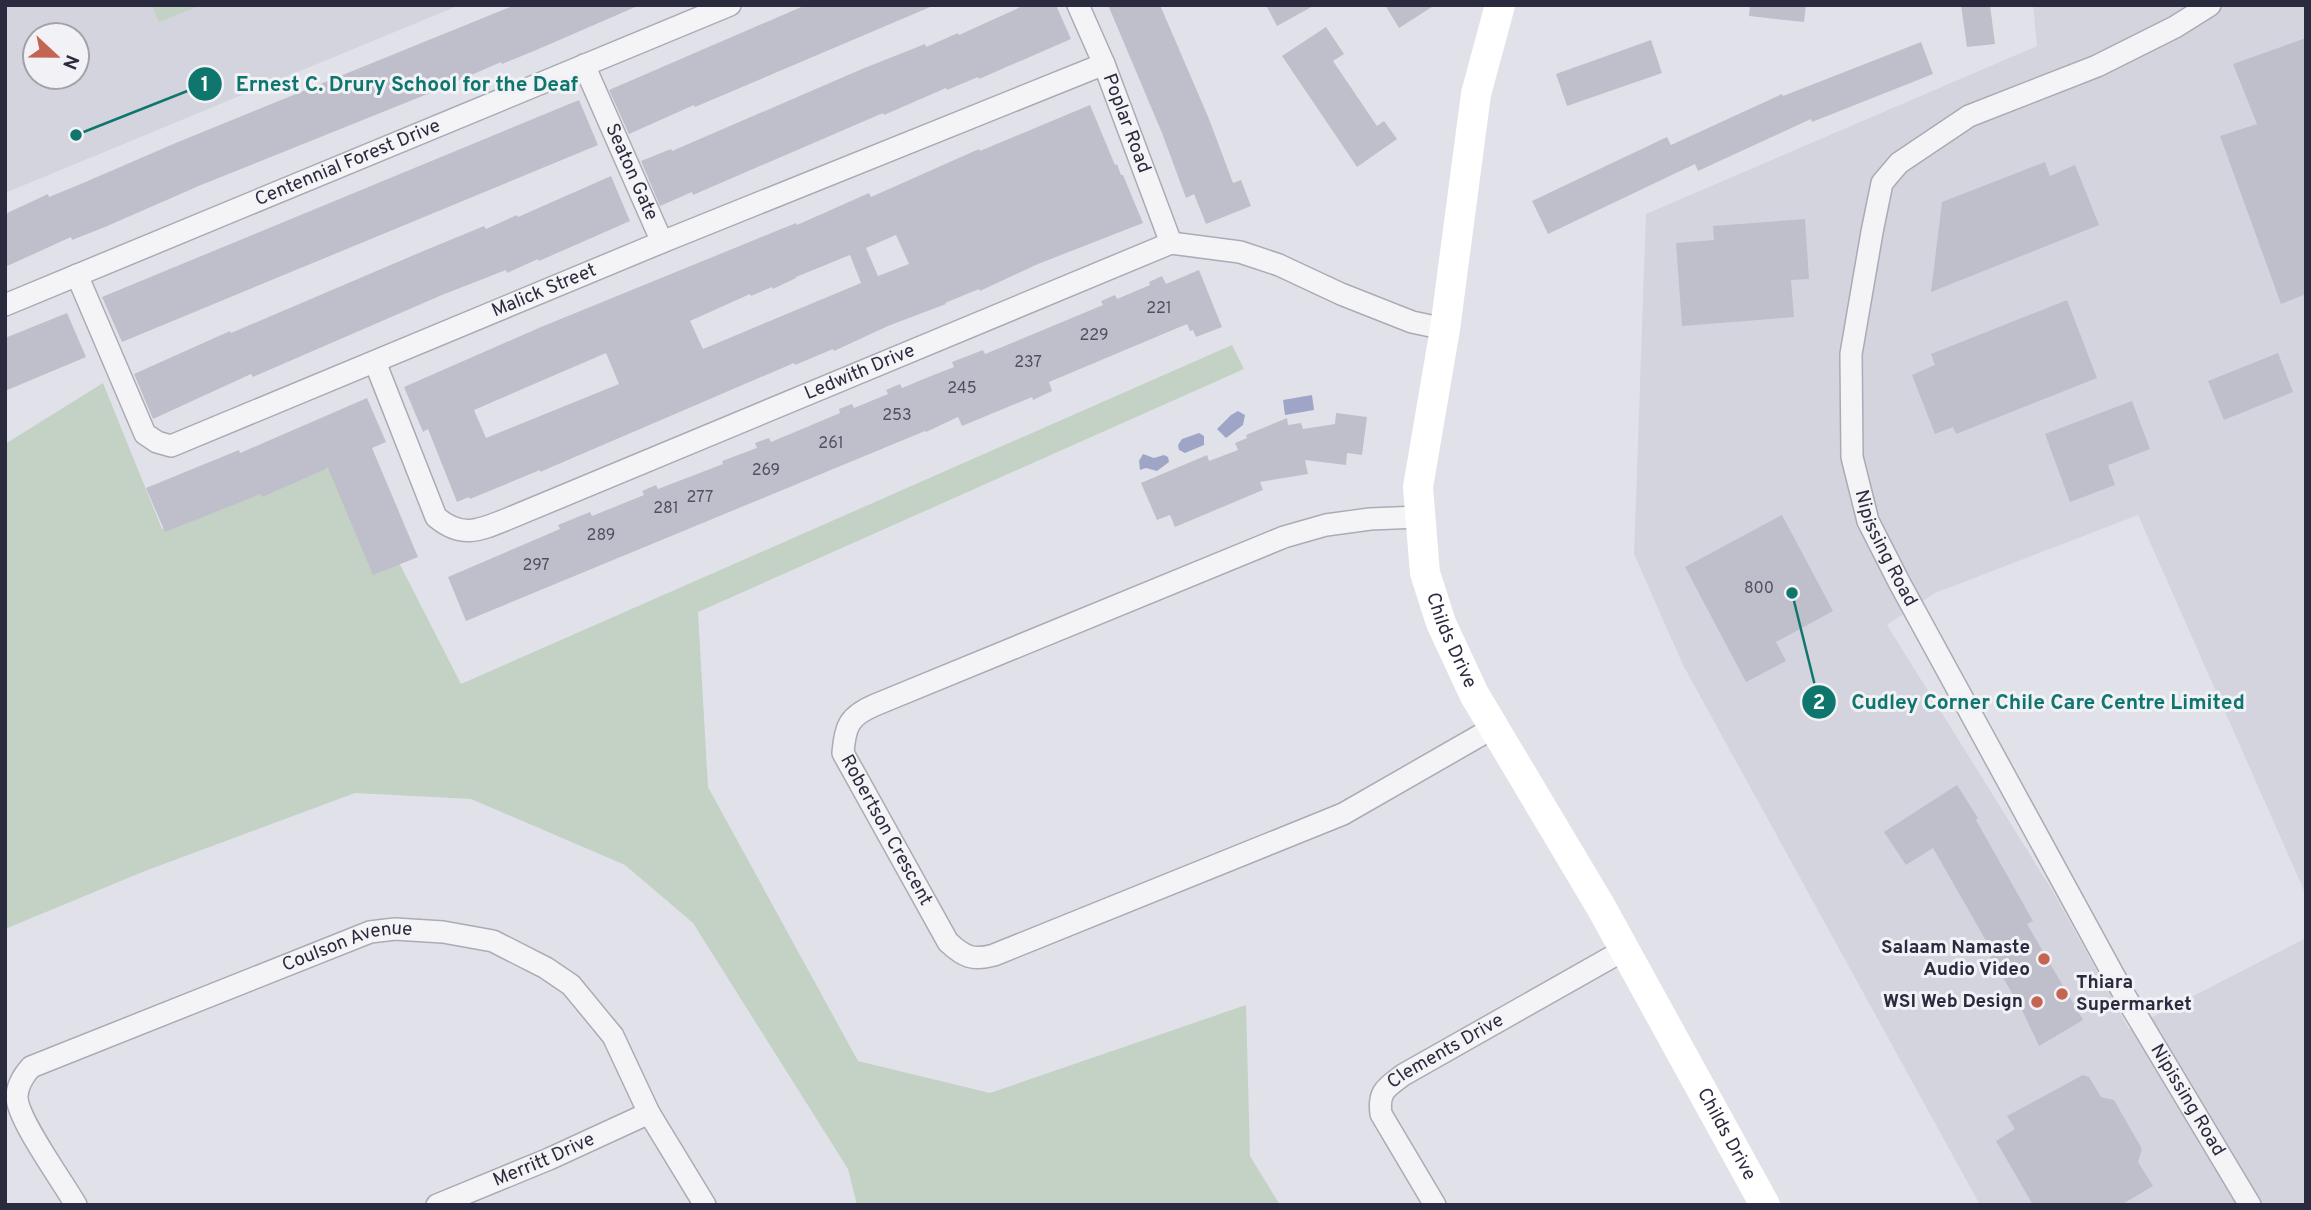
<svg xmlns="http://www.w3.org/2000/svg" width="2311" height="1210" viewBox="0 0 2311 1210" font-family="Overpass,sans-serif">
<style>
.built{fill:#d3d4dd;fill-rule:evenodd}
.green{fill:#c3d2c4}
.water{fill:#9fa5c6}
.building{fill:#bfbfcb;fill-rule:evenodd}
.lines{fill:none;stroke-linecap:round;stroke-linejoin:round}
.street-casing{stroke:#aaabb6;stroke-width:24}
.street{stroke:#f4f4f7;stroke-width:21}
.secondary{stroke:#fff;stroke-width:30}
.poi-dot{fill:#c36551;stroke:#f1f1f6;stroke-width:2.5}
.labels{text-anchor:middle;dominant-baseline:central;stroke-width:6;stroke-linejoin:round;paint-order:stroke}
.number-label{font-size:16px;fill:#505062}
.street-label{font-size:19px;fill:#2b2b3f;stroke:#f1f1f6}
.poi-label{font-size:19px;font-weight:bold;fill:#2b2b3f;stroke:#f1f1f6;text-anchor:end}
.leader{fill:none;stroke:#0f766e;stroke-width:2.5}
.callout-dot{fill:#0f766e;stroke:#f1f1f6;stroke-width:2.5}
.mark-label{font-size:21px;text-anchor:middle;font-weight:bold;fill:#fff}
.callout-label{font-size:21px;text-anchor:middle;font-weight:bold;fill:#0f766e;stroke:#f1f1f6;stroke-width:6;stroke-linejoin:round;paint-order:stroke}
</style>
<rect width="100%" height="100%" fill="#e1e2e9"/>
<!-- built -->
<g class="built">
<path d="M5 5H460L5 193ZM35 35H77V77H35Z"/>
<polygon points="2033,5 2306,5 2306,895 2138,515 1935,593 1887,625 2052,890 2129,1029 2306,938 2306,1205 1980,1205 1683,665 1634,554 1646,214 2037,46"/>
</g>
<!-- green -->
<g class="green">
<polygon points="152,5 201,5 159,22"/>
<polygon points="1232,345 1244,369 698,612 708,787 858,1061 990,1093 1246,1005 1250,1156 1280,1205 857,1205 848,1169 693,923 625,865 471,799 355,793 145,871 5,929 5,444 103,383 162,529 289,484 320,466 339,473 367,500 461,684"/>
</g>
<!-- water -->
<g class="water">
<polygon points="1312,395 1314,410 1285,415 1283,400"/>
<polygon points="1238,411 1245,415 1243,425 1226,438 1217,429 1231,415"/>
<polygon points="1199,433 1204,436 1204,445 1185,453 1179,450 1178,445 1182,439"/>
<polygon points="1143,454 1154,458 1164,455 1168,457 1169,462 1157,471 1146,468 1140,470 1139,461"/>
</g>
<!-- building -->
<g class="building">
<polygon points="515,5 640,5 534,51 502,64 501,62 435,91 201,185 105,227 72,240 71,237 5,267 5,214 48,194 49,197 83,183 178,142"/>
<polygon points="806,5 935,5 695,107 694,105 629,134 609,90"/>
<polygon points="1025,5 1056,5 1071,39 979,79 978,77 947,90 946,88 884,115 883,113 693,195 692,192 660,206 641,161 671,149 672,151 862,69 925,44 926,47 958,33 959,35"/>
<polygon points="1108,5 1160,5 1209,119 1233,183 1241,180 1251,206 1206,224 1194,194 1186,198 1162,133"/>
<polygon points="1266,5 1315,5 1277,26"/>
<polygon points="1385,5 1435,5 1399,28"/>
<polygon points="1750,5 1806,5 1804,22 1749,16"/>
<polygon points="1961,5 1990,5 1995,44 1967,47"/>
<polygon points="1326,27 1344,54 1333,61 1377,126 1384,121 1397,139 1357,167 1282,56"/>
<polygon points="2306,38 2306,294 2281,304 2220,136 2257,124 2233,64"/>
<polygon points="1651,40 1662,73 1567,106 1556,74"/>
<polygon points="1921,42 1933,74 1812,122 1811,119 1698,171 1695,164 1548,234 1532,201 1667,137 1671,145 1782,94 1783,96"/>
<polygon points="579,100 598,145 122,342 102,297"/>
<path d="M1090 105 1115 165 1117 164 1121 175H1123L1143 223 1038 264 980 291 979 289 945 303 946 304 888 326 834 351 833 349 795 365 794 363 540 472V470L470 499 469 497 457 502 428 429 423 432 404 387 541 327 796 223 797 225 869 193 871 197 979 149 980 151ZM896 235 909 264 878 276 866 248ZM850 255 861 283 703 349 690 321 750 294 751 296 772 287 773 289 796 278V277ZM606 353 619 384 486 438 474 410Z"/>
<polygon points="2045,162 2050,176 2075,165 2099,225 1931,292 1942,202"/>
<polygon points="611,176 630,221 539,261 538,259 507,273 506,270 442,295 253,377 251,374 153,419 134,374 230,331 231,333 421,252 484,226 486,229 517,215 518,217"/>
<polygon points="1805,219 1809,279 1791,280 1794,317 1682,326 1676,243 1714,240 1713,226"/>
<polygon points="1199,270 1222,327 1196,337 1193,330 1190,331 1187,324 1049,382 1052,391 1033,400 1032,397 962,426 958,417 926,432 925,431 466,621 448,577 560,529 558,525 590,512 592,516 644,495 642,491 656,485 658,489 723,464 722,461 757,448 755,443 769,438 771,442 840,413 839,409 852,404 854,408 888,394 886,390 900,384 902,388 931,376 954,367 952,362 983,350 985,354 1019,340 1103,305 1101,301 1115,295 1117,299 1150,285 1149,282 1162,276 1166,284"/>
<polygon points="2067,300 2097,378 1956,434 1953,427 1935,434 1912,375 1935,365 1931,354"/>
<polygon points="67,313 86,357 5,391 5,338"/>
<polygon points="2278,353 2293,392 2224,420 2208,381"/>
<polygon points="367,398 386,442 372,448 418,557 373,575 328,468 262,497 261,494 165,532 146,488 239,450 240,453"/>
<polygon points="2132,401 2150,449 2108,465 2115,485 2070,502 2045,434"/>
<polygon points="1336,413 1367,417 1362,455 1347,453 1346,465 1305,460 1308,474 1260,482 1263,490 1175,527 1170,515 1157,520 1141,483 1207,455 1209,461 1238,450 1235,443 1247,438 1246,435 1287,418 1288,425 1301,423 1303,429 1335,424"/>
<polygon points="1782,515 1833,611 1776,642 1786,661 1746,682 1685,567"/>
<polygon points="1957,785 1978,818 1976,820 2033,921 2027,924 2083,1020 2039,1046 2021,1008 1989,954 1992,951 1933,848 1906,865 1884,832"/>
<polygon points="2083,1075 2089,1077 2101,1097 2114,1100 2142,1149 2138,1162 2153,1186 2121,1205 2033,1205 1996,1141 2015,1129 2007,1116"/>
</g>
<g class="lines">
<!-- street casing -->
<g class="street-casing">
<g id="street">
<path id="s1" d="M1078 5 1104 64 1171 243"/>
<path id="s2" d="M2210 5 2175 27 2097 66 1969 116 1899 163 1882 183 1872 232 1851 354 1852 457 1868 521 1899 582 2125 996 2250 1205"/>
<path id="s3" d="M584 65 662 242"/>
<path id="s4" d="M77 275 145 434 157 442 171 446 662 242 1104 64"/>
<path id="s5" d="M5 305 730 5"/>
<path id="s6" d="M375 362 436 517C461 538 478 531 505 520L1171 243 1240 252 1279 265 1341 294 1412 322 1445 329"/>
<path id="s7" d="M1419 517 1370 519 1326 525 1284 537 875 705C849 716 845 726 843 753L948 942C964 957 973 961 994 955L1343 814 1493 728"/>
<path id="s8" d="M76 1205C63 1182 17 1119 17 1097 17 1085 23 1076 31 1067L370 932 395 929 443 932 493 941 546 968 571 985 613 1036 649 1113 705 1205"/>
<path id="s9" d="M437 1205 549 1159 649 1113"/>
<path id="s10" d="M1435 1205 1381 1114C1378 1091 1386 1088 1403 1075L1624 950"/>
</g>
</g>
<!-- street -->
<use href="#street" class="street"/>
<!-- secondary -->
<path class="secondary" id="s11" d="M1500 5 1476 94 1445 329 1418 487 1425 573 1441 623 1474 694 1601 907 1765 1205"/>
</g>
<!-- markers -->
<g class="poi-dot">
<circle cx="2044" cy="959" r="7"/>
<circle cx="2062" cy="994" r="7"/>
<circle cx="2037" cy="1002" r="7"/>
</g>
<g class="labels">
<!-- number labels -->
<g class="number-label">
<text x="1159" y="309">221</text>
<text x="1094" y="336">229</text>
<text x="1028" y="363">237</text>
<text x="962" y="389">245</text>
<text x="897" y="416">253</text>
<text x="831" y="444">261</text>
<text x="766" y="471">269</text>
<text x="700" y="498">277</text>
<text x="666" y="509">281</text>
<text x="601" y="536">289</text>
<text x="536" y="566">297</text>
<text x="1759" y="589">800</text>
</g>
<!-- street labels -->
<g class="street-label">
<text stroke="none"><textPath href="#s1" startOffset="128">Poplar Road</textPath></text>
<text stroke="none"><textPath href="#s5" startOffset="371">Centennial Forest Drive</textPath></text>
<text stroke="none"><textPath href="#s3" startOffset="117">Seaton Gate</textPath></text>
<text stroke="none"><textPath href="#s4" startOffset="606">Malick Street</textPath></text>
<text stroke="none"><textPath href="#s6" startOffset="625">Ledwith Drive</textPath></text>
<text stroke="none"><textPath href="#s2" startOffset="751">Nipissing Road</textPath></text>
<text stroke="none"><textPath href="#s11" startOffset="648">Childs Drive</textPath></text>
<text stroke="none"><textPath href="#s7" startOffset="730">Robertson Crescent</textPath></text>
<text stroke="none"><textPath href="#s8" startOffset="497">Coulson Avenue</textPath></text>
<text stroke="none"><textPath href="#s10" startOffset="203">Clements Drive</textPath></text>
<text stroke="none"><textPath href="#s2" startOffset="1381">Nipissing Road</textPath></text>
<text stroke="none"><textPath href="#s11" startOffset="1214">Childs Drive</textPath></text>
<text stroke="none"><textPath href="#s9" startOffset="116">Merritt Drive</textPath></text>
</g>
<!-- poi labels -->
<g class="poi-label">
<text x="2030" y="948">Salaam Namaste<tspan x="2030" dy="22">Audio Video</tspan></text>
<text x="2076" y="983" text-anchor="start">Thiara<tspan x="2076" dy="22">Supermarket</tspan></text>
<text x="2023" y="1002">WSI Web Design</text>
</g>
</g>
<!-- callouts -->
<path class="leader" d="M76 135L205 84M1792 593L1819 702"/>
<g class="callout-dot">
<circle cx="76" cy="135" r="7"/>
<circle cx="1792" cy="593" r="7"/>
<circle cx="205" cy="84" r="18"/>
<circle cx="1819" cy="702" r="18"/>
</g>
<g class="mark-label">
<text x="205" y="91">1</text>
<text x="1819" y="709">2</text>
</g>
<g class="callout-label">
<text x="407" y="91">Ernest C. Drury School for the Deaf</text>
<text x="2048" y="709">Cudley Corner Chile Care Centre Limited</text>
</g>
<!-- border -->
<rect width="2311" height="1210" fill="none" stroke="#2b2b3f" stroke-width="14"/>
<!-- north arrow -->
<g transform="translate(56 56) rotate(112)"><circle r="33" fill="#f1f1f6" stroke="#a2a2ad" stroke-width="2"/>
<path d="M0-5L12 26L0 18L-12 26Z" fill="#c36551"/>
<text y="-10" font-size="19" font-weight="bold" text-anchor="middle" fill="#2b2b3f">N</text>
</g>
</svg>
